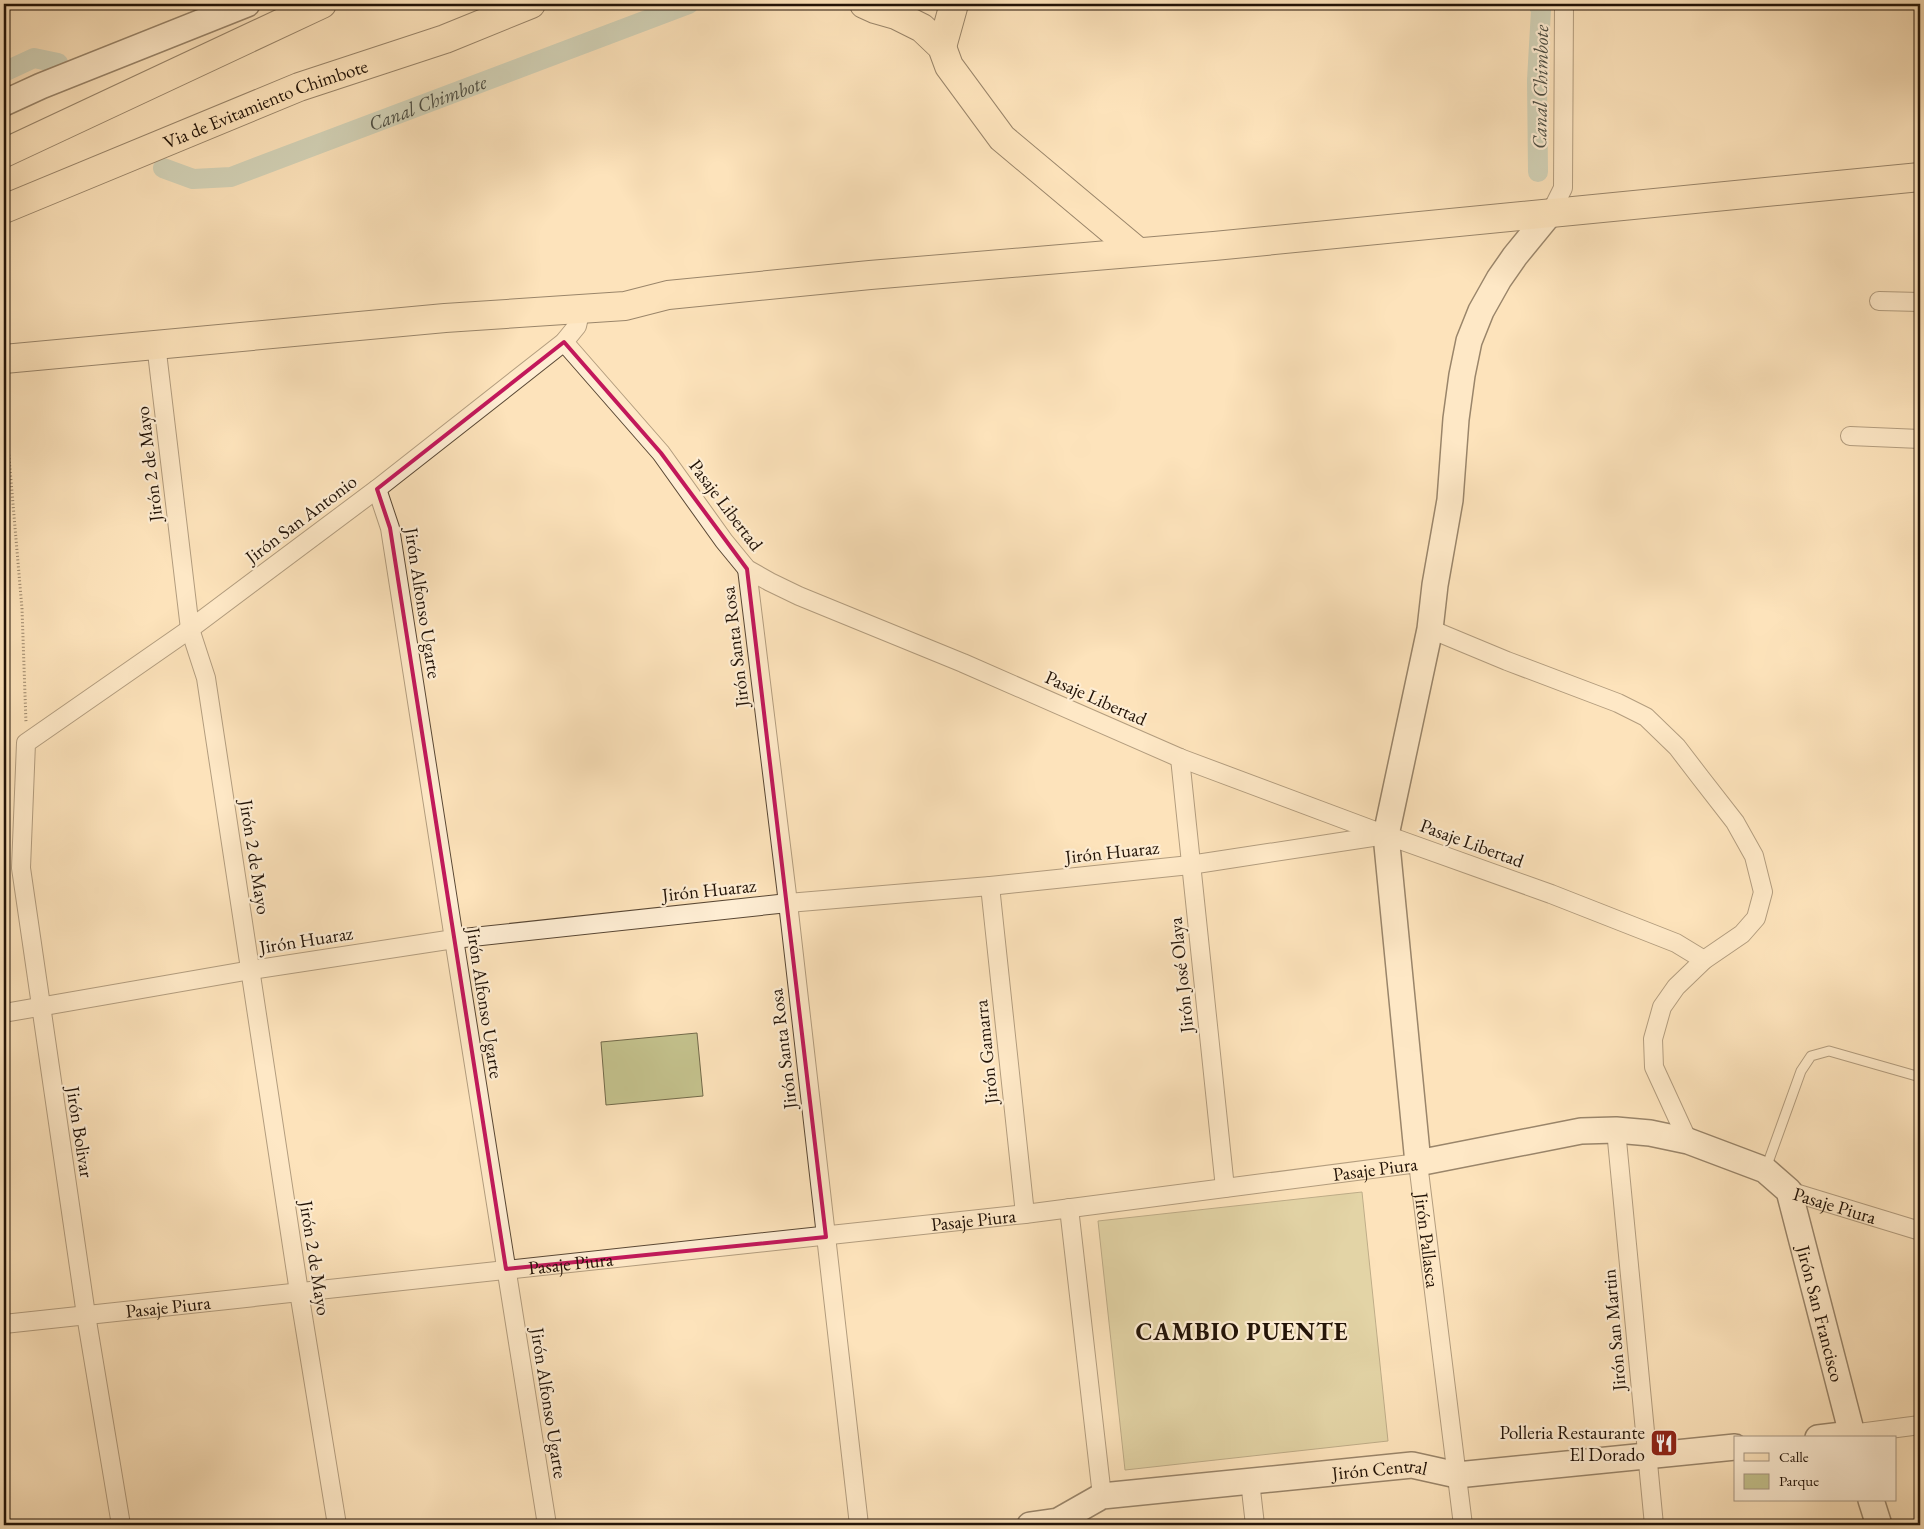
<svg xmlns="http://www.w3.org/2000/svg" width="1924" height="1529" viewBox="0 0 1924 1529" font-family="'EB Garamond',serif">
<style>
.green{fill:#c4c28d;stroke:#736a4a}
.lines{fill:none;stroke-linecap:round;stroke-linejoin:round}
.canal{stroke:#9fbeb4;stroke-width:20}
.lane-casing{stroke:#594734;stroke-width:11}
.street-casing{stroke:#594734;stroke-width:20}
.secondary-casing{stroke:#221307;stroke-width:28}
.primary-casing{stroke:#221307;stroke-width:30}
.highway-casing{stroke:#221307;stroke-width:30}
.path{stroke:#221307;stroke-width:3;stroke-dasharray:1 2.5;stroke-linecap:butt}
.lane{stroke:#feedd3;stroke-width:9}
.street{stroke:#feedd3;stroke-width:18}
.secondary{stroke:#feedd3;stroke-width:25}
.primary{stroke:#fde3bb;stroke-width:28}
.highway{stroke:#fde3bb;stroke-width:28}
.marked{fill:none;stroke:#c2185b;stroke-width:4;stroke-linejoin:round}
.labels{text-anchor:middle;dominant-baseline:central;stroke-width:4.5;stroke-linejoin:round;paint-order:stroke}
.street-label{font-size:19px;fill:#221307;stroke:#feedd3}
.poi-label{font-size:19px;fill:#221307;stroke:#feedd3;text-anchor:end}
.water-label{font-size:20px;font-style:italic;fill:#4e4f44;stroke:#feedd3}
.district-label{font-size:24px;font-weight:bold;letter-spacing:1px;fill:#221307;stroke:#feedd3}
</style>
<rect width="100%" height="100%" fill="#fde3bb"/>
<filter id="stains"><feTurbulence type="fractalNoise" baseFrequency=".004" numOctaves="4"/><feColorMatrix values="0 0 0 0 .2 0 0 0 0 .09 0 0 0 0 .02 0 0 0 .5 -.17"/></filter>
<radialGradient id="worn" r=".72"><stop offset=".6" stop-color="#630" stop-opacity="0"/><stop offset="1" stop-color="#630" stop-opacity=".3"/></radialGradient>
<!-- green -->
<g class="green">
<polygon points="697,1033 703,1096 606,1105 601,1042"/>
<polygon points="1362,1192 1388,1441 1125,1470 1098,1221"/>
</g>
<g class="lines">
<!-- canal -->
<g class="canal">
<polyline points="1538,4 1541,10 1537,80 1538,172"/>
<polyline points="4,72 34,58 58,63"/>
<path id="s1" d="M163 168 193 179 231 177 689 4"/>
</g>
<!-- lane casing -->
<g class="lane-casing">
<polyline id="lane" points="1766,1168 1801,1071 1811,1056 1829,1051 1920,1077"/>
</g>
<!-- street casing -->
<g class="street-casing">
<g id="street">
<polyline points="1551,212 1563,188 1564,4"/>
<polyline points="1879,301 1920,302"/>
<polyline points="564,342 661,453 724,541 747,569 770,582 799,596 963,663 1180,758 1386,835 1551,894 1676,943 1704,960"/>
<polyline points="156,344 190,629 206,678 299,1292 337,1525"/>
<polyline points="1850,436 1920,439"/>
<polyline points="377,489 390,528 454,939 547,1525"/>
<polyline points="747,569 788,903 859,1525"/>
<polyline points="1430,629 1507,661 1618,703 1646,717 1677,747 1700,777 1735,822 1754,856 1763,892 1756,918 1742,934 1704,960 1676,987 1662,1007 1653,1039 1654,1067 1688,1141"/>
<polyline points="1180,758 1225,1188"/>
<polyline points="990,886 1025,1214"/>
<polyline points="4,1013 251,970 454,939 788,903 990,886 1190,865 1386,835"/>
<polyline points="1616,1130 1654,1525"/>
<path id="s2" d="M1789 1191 1920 1231"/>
<polyline points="1069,1208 1102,1496"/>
<path id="s3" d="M4 1324 1025 1214 1418 1163 1463 1525"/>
<polyline points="1851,1434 1920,1425"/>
<polyline points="1250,1481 1255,1525"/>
<polyline points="121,1525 86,1315 21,868 26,743 190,629 377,489 564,342 577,326 581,309"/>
</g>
</g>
<!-- secondary casing -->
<g class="secondary-casing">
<g id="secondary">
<polyline points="4,103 41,86 247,4"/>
<path id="s4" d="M1551 212 1515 256 1499 279 1481 311 1469 341 1462 375 1456 419 1450 500 1435 585 1430 629 1386 835 1418 1163 1581 1131 1616 1130 1650 1133 1688 1141 1765 1170 1789 1191 1853 1438"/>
<polyline points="1818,1438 1851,1434"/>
<polyline points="1871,1500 1879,1525"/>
<path id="s5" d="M1030 1525 1058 1521 1102 1496 1412 1465 1457 1475 1735 1447"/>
</g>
</g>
<!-- primary casing -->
<g class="primary-casing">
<g id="primary">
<polyline points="864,4 875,9 896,15 922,28 942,47 949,66 1002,138 1138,252"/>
<polyline points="942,47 954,4"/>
<polyline points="4,359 445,318 625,306 668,295 870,275 1214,246 1920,177"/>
</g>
</g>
<!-- highway casing -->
<g class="highway-casing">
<g id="highway">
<polyline points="4,153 322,4"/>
<path id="s6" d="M4 209 299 87 445 39 531 4"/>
</g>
</g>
<!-- path -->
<polyline class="path" points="4,399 22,609 26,723"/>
<!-- lane -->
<use href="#lane" class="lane"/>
<!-- street -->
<use href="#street" class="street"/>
<!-- secondary -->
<use href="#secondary" class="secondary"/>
<!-- primary -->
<use href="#primary" class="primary"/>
<!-- highway -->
<use href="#highway" class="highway"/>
</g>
<!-- marked area -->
<path d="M0 0H1924V1529H0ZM564 342 661 453 747 569 826 1237 506 1269 390 528 377 489Z" fill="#fde3bb" fill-opacity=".55" fill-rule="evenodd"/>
<path class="marked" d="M564 342 661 453 747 569 826 1237 506 1269 390 528 377 489Z"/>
<!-- icons -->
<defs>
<g id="restaurant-square" transform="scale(1.4375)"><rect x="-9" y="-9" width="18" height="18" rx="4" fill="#8f2418" stroke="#feedd3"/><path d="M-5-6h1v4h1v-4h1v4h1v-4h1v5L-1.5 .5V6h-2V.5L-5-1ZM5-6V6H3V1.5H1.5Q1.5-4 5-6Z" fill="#fff"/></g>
</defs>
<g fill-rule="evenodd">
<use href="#restaurant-square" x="1664" y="1443"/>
</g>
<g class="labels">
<!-- street labels -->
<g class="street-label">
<text stroke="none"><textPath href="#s6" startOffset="282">Via de Evitamiento Chimbote</textPath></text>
<text transform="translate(149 464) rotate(-97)">Jirón 2 de Mayo</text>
<text transform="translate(726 505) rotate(53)">Pasaje Libertad</text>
<text transform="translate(301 519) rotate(-37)">Jirón San Antonio</text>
<text transform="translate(423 603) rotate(81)">Jirón Alfonso Ugarte</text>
<text transform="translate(735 647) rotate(-97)">Jirón Santa Rosa</text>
<text transform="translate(1096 698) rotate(24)">Pasaje Libertad</text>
<text transform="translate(1472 843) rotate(20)">Pasaje Libertad</text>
<text transform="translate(1112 852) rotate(-6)">Jirón Huaraz</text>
<text transform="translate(255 857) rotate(81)">Jirón 2 de Mayo</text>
<text transform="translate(709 890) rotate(-6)">Jirón Huaraz</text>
<text transform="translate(306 940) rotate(-9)">Jirón Huaraz</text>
<text transform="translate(1181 975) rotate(-96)">Jirón José Olaya</text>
<text transform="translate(485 1003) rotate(81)">Jirón Alfonso Ugarte</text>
<text transform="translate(783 1049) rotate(-97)">Jirón Santa Rosa</text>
<text transform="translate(986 1052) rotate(-96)">Jirón Gamarra</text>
<text transform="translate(80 1132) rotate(81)">Jirón Bolivar</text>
<text stroke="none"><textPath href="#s3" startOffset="1380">Pasaje Piura</textPath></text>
<text stroke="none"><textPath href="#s2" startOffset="48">Pasaje Piura</textPath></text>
<text stroke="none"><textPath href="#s3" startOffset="975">Pasaje Piura</textPath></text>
<text stroke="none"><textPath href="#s3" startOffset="1501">Jirón Pallasca</textPath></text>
<text transform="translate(315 1258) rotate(81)">Jirón 2 de Mayo</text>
<text stroke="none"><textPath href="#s3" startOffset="570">Pasaje Piura</textPath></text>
<text stroke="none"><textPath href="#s3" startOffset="165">Pasaje Piura</textPath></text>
<text stroke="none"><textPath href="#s4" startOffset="1500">Jirón San Francisco</textPath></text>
<text transform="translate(1614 1330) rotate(-95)">Jirón San Martin</text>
<text transform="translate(549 1403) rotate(81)">Jirón Alfonso Ugarte</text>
<text stroke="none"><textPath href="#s5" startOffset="358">Jirón Central</textPath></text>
</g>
<!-- poi labels -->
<g class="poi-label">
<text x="1645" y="1432">Polleria Restaurante<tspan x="1645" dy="22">El Dorado</tspan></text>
</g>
<!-- water labels -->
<g class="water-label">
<text transform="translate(1540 87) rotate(-89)">Canal Chimbote</text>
<text stroke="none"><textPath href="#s1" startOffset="280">Canal Chimbote</textPath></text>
</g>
<!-- district labels -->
<g class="district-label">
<text x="1242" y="1331">CAMBIO PUENTE</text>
</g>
</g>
<!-- margin -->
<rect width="1924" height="1529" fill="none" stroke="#fde3bb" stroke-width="20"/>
<rect x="5" y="5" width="1914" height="1519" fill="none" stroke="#221307" stroke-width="2.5"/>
<rect x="10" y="10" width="1904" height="1509" fill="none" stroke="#221307"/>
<!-- legend -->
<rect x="1734" y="1436" width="162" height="65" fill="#feedd3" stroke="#a69681"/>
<rect x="1744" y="1453" width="25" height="8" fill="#fde3bb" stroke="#a69681"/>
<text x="1779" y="1462" font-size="15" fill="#221307">Calle</text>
<rect x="1744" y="1474" width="25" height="15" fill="#c4c28d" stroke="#a69681"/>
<text x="1779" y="1486" font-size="15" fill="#221307">Parque</text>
<rect width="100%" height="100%" filter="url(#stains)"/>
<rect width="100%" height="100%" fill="url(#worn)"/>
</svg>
